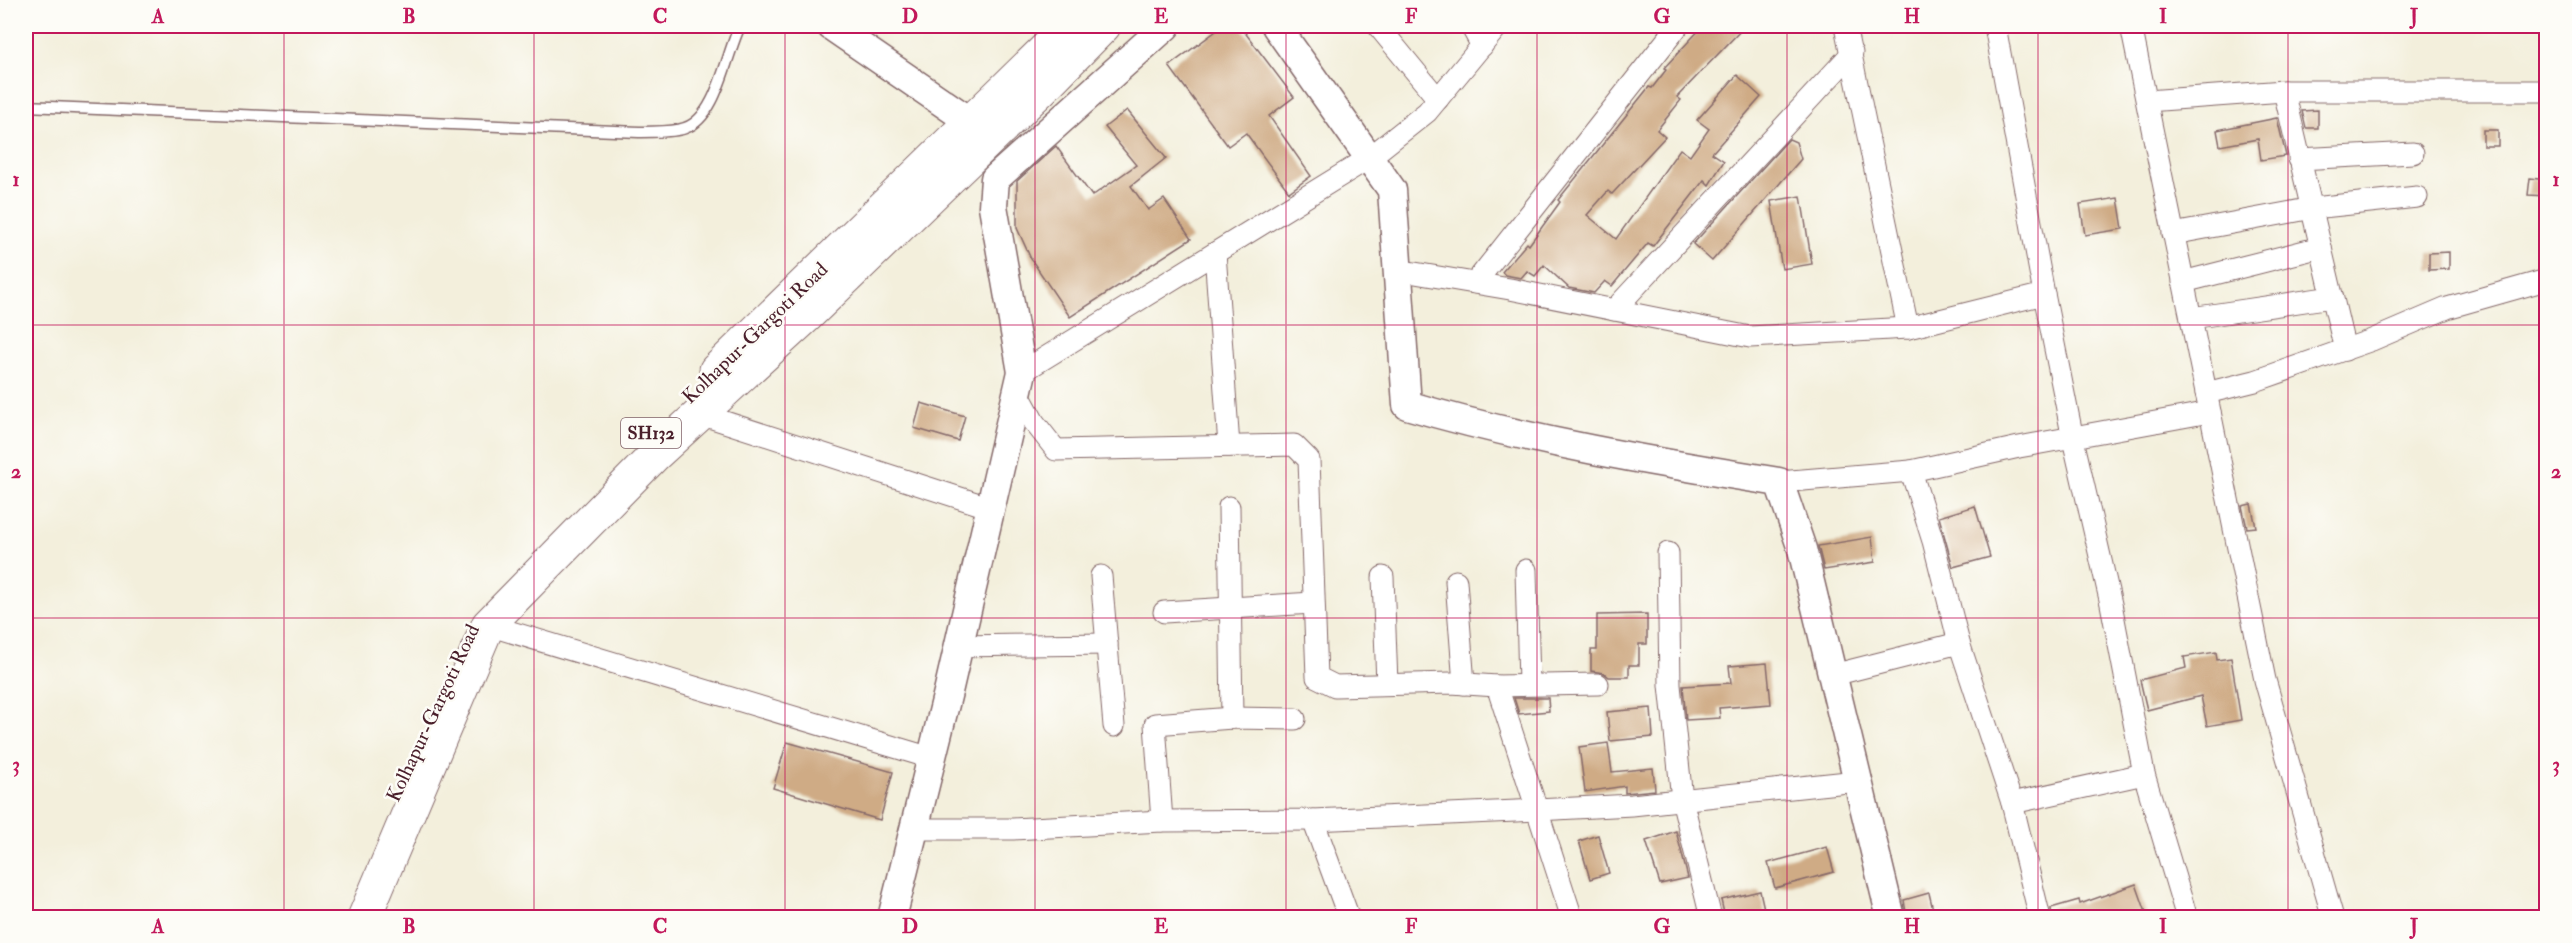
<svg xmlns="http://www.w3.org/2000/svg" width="2572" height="943" viewBox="0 0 2572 943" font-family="'IM FELL Double Pica',serif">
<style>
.building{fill:#cfab85}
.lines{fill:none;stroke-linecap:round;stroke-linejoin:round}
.lane-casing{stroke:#856869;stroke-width:13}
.street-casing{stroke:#856869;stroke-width:23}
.secondary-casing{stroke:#856869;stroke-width:31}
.primary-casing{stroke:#856869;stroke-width:35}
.lane{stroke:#fff;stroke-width:10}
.street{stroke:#fff;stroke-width:21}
.secondary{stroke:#fff;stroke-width:28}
.primary{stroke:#fff;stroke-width:33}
.grid{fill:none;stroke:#c2185b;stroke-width:1.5;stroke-opacity:0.55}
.labels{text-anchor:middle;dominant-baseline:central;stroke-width:5;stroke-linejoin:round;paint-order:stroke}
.shield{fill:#fdfcf7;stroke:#806168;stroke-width:1.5}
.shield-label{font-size:18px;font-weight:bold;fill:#4a1f2b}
.street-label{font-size:20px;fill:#4a1f2b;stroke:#fdfcf7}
.neatline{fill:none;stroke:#c2185b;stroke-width:2}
.grid-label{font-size:20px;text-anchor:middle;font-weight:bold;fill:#c2185b}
</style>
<rect width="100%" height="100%" fill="#fdfcf7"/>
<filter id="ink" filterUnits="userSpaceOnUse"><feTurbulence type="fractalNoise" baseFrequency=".0167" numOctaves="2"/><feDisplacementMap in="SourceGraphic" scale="12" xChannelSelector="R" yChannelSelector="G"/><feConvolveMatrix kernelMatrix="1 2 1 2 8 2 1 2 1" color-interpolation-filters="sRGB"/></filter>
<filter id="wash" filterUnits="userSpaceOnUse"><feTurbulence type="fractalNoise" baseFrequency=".008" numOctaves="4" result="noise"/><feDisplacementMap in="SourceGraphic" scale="24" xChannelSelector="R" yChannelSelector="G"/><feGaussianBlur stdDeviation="1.35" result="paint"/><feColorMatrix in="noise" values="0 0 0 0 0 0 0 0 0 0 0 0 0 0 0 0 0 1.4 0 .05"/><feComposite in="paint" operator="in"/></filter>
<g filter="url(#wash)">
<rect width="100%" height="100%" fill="#f3efdc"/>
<g id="blocks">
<!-- building -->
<g class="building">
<polygon points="1223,26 1240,26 1294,97 1269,116 1311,176 1289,192 1246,133 1228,146 1169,66"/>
<polygon points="1703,26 1745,26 1677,97 1681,100 1657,130 1665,137 1612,194 1608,191 1587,215 1616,239 1680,149 1690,156 1709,129 1697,120 1737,75 1761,97 1712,153 1724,161 1709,185 1704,180 1653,246 1648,243 1612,286 1605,281 1594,293 1569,288 1544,265 1535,276 1527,271 1521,278 1505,275 1502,272 1527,243 1529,245 1560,202 1558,200 1649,87 1652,88 1666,70 1664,68"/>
<polygon points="1127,110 1166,158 1131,186 1148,210 1164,199 1191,239 1070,317 1031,259 1017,228 1017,181 1056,146 1092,196 1136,165 1105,127"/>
<polygon points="2318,110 2318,128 2306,128 2302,111"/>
<polygon points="2277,118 2286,156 2261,160 2258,139 2220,146 2217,130"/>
<rect x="2483" y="130" width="15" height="16"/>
<polygon points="1789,139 1796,142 1801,159 1712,261 1693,244"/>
<polygon points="2530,178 2547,180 2547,196 2528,195"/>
<polygon points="1801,196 1812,264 1782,269 1771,201"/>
<polygon points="2118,198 2123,229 2085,235 2080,204"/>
<polygon points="2449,252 2449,269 2429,270 2429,253"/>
<polygon points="921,403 965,416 958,441 914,428"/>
<polygon points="2251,504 2256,527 2247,528 2242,506"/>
<polygon points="1975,506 1990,557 1953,567 1939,517"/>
<polygon points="1872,537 1875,562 1824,570 1818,546"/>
<polygon points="1647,614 1647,644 1639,644 1639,665 1629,665 1629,677 1609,677 1604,673 1591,671 1591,650 1597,650 1597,615"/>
<polygon points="2216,652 2217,660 2231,658 2241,720 2207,726 2201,696 2147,710 2140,680 2186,668 2184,657"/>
<polygon points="1767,663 1771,704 1719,708 1720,718 1686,720 1683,686 1731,683 1729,666"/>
<polygon points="1514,698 1548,698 1549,711 1519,714"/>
<polygon points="1651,708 1653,737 1610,741 1607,712"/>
<polygon points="787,742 893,772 880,820 773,788"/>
<polygon points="1608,743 1612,772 1653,768 1655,790 1625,793 1625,786 1585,792 1579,747"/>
<polygon points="1676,831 1688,878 1660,884 1646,841"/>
<polygon points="1598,835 1609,873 1590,879 1579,841"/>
<polygon points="1827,847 1834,872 1775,888 1768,863"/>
<polygon points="2136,884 2148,918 2052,918 2051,908 2079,900 2080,904"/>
<polygon points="1760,891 1766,918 1725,918 1721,900"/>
<polygon points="1929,893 1935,918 1907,918 1904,900"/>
</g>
</g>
</g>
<g filter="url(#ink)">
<use href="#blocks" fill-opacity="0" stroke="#856869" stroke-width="1.5"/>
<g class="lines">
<!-- lane casing -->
<g class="lane-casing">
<path id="lane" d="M26 106 639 132C653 131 672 133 685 128 717 118 726 54 740 26"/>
</g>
<!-- street casing -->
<g class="street-casing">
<g id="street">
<polyline points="1378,26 1438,99"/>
<polyline points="1471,26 1482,46"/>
<polyline points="1845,26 1908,328"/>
<polyline points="1995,26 2044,294 2073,439 2111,604 2144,774 2187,918"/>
<polyline points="2131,26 2265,680 2333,918"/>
<polyline points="2284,91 2345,350"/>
<polyline points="2147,101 2284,91 2546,91"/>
<polyline points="2299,159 2413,153"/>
<polyline points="2173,234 2313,208 2417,197"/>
<polyline points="1215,253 1229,446"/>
<polyline points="1397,270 1510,289 1750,337 1908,328 2044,294"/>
<polyline points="2183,282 2321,247"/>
<polyline points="1475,283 1678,26"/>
<polyline points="1614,310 1852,53"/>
<polyline points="2191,318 2332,297"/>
<polyline points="1022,372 1369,158 1427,112 1498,26"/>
<polyline points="1017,391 1034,422 1056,450 1294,445 1309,460 1317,677 1335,686 1451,683 1497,686 1598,684"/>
<polyline points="2206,393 2255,381 2372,340 2447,308 2546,280"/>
<polyline points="700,414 991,508"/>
<polyline points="1911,471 2019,447 2210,412"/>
<polyline points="1779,482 1911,471 1933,541 1959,643 2012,803 2040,918"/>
<polyline points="1229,507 1232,718"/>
<polyline points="1668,553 1670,685 1682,799 1711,918"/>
<polyline points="1526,570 1529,684"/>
<polyline points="1101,576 1114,726"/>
<polyline points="1383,577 1387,684"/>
<polyline points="1456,581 1464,684"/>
<polyline points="1164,612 1313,603"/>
<polyline points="488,625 931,758"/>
<polyline points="958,646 1107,644"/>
<polyline points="1833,675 1959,643"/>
<polyline points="1497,686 1572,918"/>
<polyline points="2012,803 2144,774"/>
<polyline points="1313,820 1349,918"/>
<polyline points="1162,821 1155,724 1232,718 1295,719"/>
<polyline points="913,829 1013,829 1162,821 1313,820 1537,810 1632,805 1857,781"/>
</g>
</g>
<!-- secondary casing -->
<g class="secondary-casing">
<g id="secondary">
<polyline points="831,26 971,122 980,140"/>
<path d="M1276 26 1392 190 1407 405C1529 441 1653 462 1779 482L1802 549 1891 918"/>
<polyline points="892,918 948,692 1022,372 993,206 995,179 1166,26"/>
</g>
</g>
<!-- primary casing -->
<g class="primary-casing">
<g id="primary">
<polyline points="716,370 1069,26"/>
<polyline points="364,918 488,625 655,455 808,315 1040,91 1104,26"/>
</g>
</g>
<!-- lane -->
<use href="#lane" class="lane"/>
<!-- street -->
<use href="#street" class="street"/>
<!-- secondary -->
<use href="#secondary" class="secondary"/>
<!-- primary -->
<use href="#primary" class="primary"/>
</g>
</g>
<!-- grid -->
<path class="grid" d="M284 26V918M534 26V918M785 26V918M1035 26V918M1286 26V918M1537 26V918M1787 26V918M2038 26V918M2288 26V918M26 325H2546M26 618H2546"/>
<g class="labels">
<!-- shield labels -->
<rect class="shield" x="621" y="418" width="60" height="30" rx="4.5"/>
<g class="shield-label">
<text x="651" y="433">SH132</text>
</g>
<!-- street labels -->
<g class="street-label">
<text transform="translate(755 333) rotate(-44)">Kolhapur-Gargoti Road</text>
<text transform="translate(433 713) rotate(-65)">Kolhapur-Gargoti Road</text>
</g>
</g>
<!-- margin -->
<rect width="2572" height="943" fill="none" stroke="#fdfcf7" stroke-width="66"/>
<rect x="33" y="33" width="2506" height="877" class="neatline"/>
<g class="grid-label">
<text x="158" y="23">A</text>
<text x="409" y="23">B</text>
<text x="660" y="23">C</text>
<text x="910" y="23">D</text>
<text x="1161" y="23">E</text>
<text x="1411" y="23">F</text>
<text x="1662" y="23">G</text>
<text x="1912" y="23">H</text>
<text x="2163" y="23">I</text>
<text x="2414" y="23">J</text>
<text x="16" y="186">1</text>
<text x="2556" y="186">1</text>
<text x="16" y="478">2</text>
<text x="2556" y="478">2</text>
<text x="16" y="771">3</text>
<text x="2556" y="771">3</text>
<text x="158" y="933">A</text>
<text x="409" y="933">B</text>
<text x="660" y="933">C</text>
<text x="910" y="933">D</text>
<text x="1161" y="933">E</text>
<text x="1411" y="933">F</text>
<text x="1662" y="933">G</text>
<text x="1912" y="933">H</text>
<text x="2163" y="933">I</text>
<text x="2414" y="933">J</text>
</g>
</svg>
